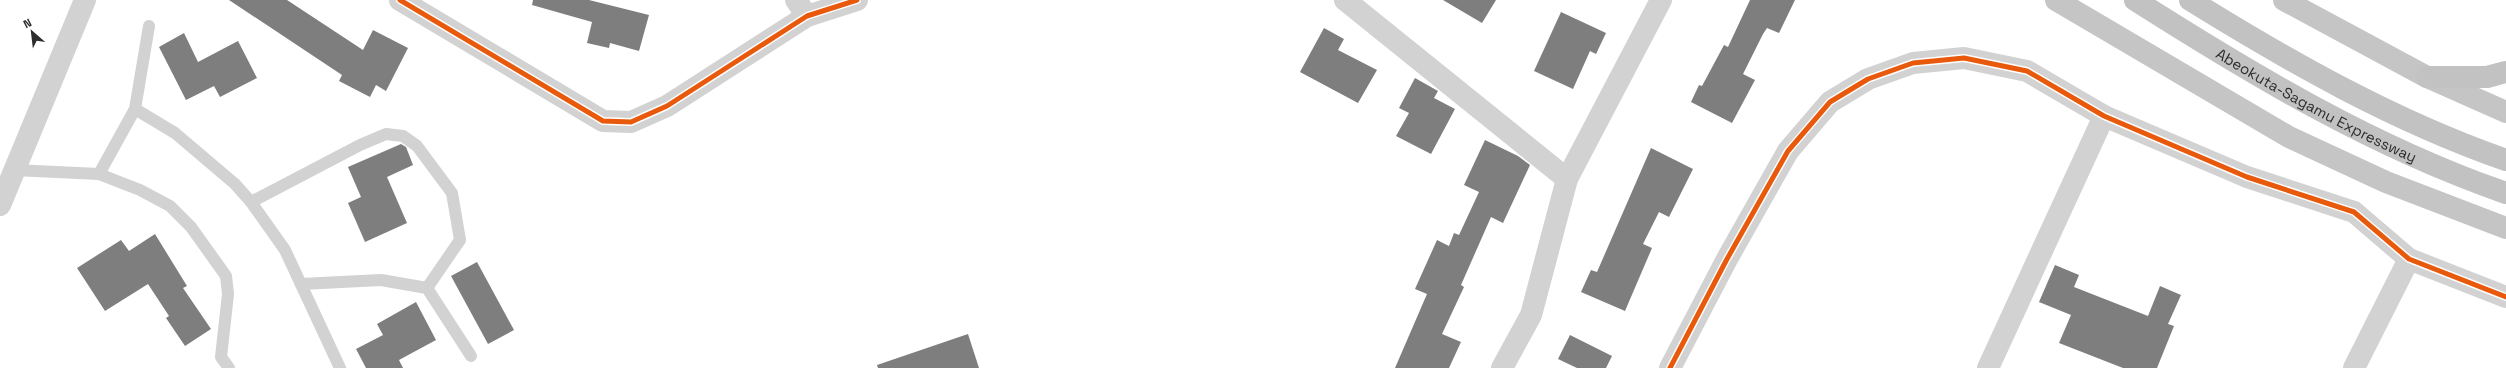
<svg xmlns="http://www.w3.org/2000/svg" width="2506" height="368" viewBox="0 0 2506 368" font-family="'Space Grotesk',sans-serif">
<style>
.building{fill:#7e7e7e}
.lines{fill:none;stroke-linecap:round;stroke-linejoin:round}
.service{stroke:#d2d2d2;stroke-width:12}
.minor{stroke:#d2d2d2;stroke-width:22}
.primary{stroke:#c5c5c5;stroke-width:22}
.trunk{stroke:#c2c2c2;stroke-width:22}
.cycleway-casing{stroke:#fff;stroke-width:8}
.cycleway{stroke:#e8590c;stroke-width:5}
.labels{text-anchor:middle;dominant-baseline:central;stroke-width:4;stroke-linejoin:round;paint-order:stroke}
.street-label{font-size:15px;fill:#2d2d2d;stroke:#fff}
</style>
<rect width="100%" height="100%" fill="#fff"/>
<!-- building -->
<g class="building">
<polygon points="229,0 287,0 363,50 373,30 408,48 386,91 376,85 370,97 339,81 342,75"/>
<polygon points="533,0 589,0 649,15 639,51 610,43 609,48 587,43 592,22 532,5"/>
<polygon points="1443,0 1496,0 1482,23"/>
<polygon points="1750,0 1795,0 1779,33 1767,28 1763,34 1743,74 1755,80 1732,123 1691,102 1699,85 1702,86 1724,45 1728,47"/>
<polygon points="1561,12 1606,33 1596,54 1590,51 1573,89 1534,71"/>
<polygon points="1324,28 1344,39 1338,50 1377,70 1358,103 1300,72"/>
<polygon points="184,33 198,62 238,41 257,78 220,97 214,86 186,100 159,47"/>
<polygon points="1415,78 1438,91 1434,98 1455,109 1431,154 1396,136 1409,113 1399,108"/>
<polygon points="1485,140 1518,156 1530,165 1503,223 1491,217 1461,285 1464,287 1442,334 1461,342 1449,368 1395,368 1427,294 1415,289 1437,240 1449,246 1454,233 1459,235 1479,192 1464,185"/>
<polygon points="401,144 406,147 413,165 387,177 407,223 365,242 348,203 361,197 348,167"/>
<polygon points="1651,148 1693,169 1669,217 1659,212 1643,244 1652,248 1625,311 1581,292 1591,270 1597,272"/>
<polygon points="155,234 187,286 183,288 211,329 185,346 166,318 169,316 148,284 105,311 77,268 121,240 129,251"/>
<polygon points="477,262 514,330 488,344 451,276"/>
<polygon points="2055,265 2079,275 2074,287 2148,316 2160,286 2181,295 2168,324 2174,326 2157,368 2123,368 2059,343 2071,315 2039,302"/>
<polygon points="416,302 436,340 399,360 403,368 366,368 356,349 383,335 377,324"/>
<polygon points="968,334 979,368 878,368 877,365"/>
<polygon points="1570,335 1612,356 1606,368 1577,368 1558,359"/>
</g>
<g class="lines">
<!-- service -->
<g class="service">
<polyline points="135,109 175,133 235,184 251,202 285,250 340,368"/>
<polyline points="14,170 99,174 140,190 170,206 191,227 226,276 228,294 221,357 229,368"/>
<polyline points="99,174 135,109 149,26"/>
<polyline points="251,202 360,145 386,134 403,136 417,146 452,193 460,240 427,288"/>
<polyline points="301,284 381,280 427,288 471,356"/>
</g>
<!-- minor -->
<g class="minor">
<polyline points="400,0 603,121 631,122 667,106 807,16 857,0"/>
<polyline points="796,0 807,16"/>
<polyline points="1345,0 1567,179"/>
<polyline points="0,205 85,0"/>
<polyline points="1502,368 1531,315 1567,179 1661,0"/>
<polyline points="1670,368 1727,259 1788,151 1830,102 1868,79 1913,63 1964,58 2027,71 2104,116 2247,177 2354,212 2409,259 2506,297"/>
<polyline points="1988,368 2104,116"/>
<polyline points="2354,368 2409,259"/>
</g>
<!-- primary -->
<g class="primary">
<polyline points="2056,0 2289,137 2386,182 2506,228"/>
<polyline points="2284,0 2427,77 2506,112"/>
</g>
<!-- trunk -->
<g class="trunk">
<path id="s1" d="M2135 0C2253 75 2373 147 2506 193"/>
<path d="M2190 0C2290 62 2394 121 2506 160"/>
<polyline points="2427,77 2487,77 2506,72"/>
</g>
<!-- cycleway casing -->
<g class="cycleway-casing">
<g id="cycleway">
<polyline points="400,0 603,121 631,122 667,106 807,16 857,0"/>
<polyline points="1670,368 1727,259 1788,151 1830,102 1868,79 1913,63 1964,58 2027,71 2104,116 2247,177 2354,212 2409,259 2506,297"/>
</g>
</g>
<!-- cycleway -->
<use href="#cycleway" class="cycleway"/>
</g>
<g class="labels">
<!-- street labels -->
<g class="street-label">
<text stroke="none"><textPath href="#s1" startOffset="210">Abeokuta-Sagamu Expressway</textPath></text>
</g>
</g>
<!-- north arrow -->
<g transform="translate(32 32) rotate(332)" stroke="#ffffff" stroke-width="3" paint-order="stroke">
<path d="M0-3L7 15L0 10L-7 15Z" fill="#2d2d2d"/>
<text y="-6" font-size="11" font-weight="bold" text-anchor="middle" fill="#2d2d2d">N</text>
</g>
</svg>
